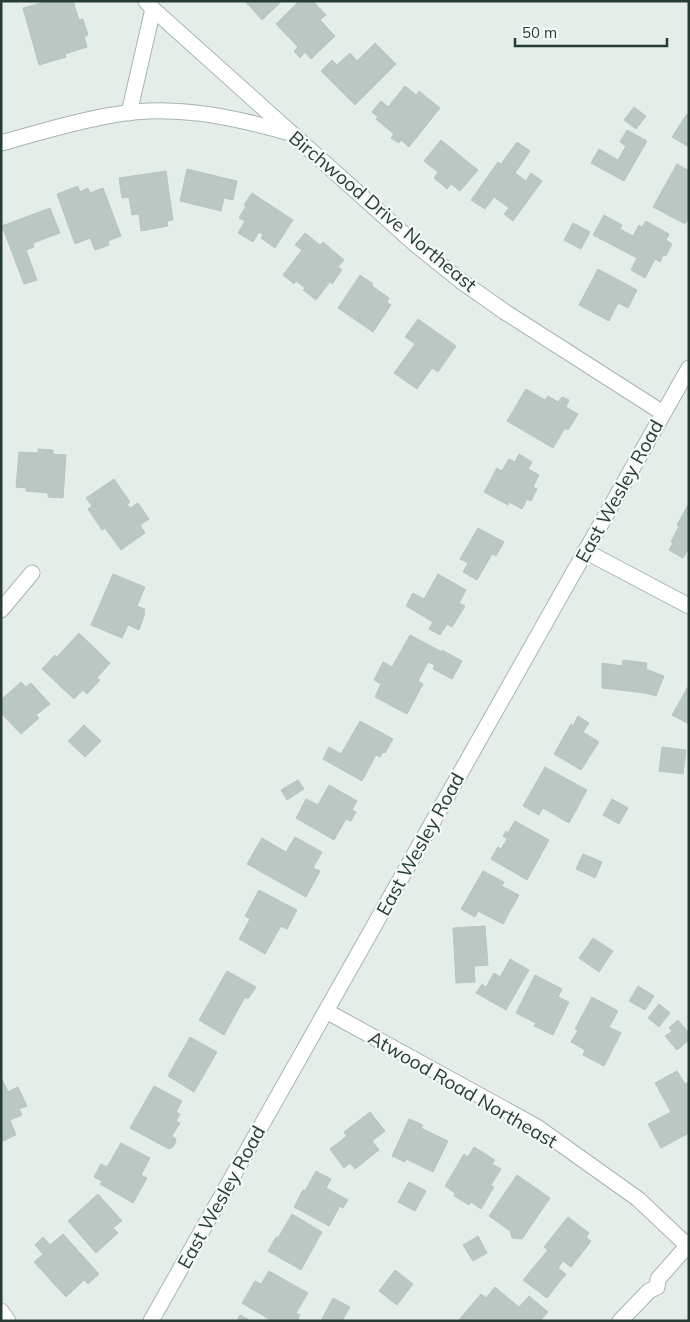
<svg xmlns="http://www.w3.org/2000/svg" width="690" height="1322" viewBox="0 0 690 1322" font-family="Mulish,sans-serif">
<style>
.building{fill:#bbc7c2;stroke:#b8c6bf}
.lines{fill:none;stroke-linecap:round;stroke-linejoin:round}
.street-casing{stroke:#a8b5af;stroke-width:17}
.street{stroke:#fff;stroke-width:15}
.labels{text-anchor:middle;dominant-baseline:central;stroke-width:4.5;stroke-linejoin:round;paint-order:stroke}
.street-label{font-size:19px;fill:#263d35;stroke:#f6f9f7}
</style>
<rect width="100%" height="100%" fill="#e5ede9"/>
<!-- building -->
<g class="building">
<polygon points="48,1 73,1 79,20 83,19 88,35 84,37 87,47 65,54 66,57 39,65 23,8"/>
<polygon points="245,1 282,1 262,20"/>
<polygon points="299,1 313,1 326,15 320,20 335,36 311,59 305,52 300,58 294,51 298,47 276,24"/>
<polygon points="375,43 396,64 355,105 321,71 332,60 337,65 350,53 357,61"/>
<polygon points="405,86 416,95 419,91 440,108 409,147 401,140 399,143 391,138 394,134 376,119 378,117 372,112 381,101 388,107"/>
<polygon points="634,107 646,116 636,129 624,120"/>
<polygon points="687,114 689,115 689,147 672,137"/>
<polygon points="627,130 647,141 624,181 591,163 599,149 618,160 626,146 620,142"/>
<polygon points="441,140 478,170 460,191 451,184 447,189 434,178 438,172 424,161"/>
<polygon points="517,142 530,151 515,173 526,181 531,173 542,181 513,221 504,214 509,208 494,197 485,209 471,200 498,162 501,164"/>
<polygon points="677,164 689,171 689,217 685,224 653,207"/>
<polygon points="187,169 237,181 233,200 224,198 221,211 180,201"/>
<polygon points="166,171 173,220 167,221 168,226 141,231 139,214 132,215 129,197 122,198 119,178"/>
<polygon points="78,186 80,192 88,188 90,193 103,188 121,236 108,241 109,245 95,250 90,238 75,244 57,194"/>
<polygon points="252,193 293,220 275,248 261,238 263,235 259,232 253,242 238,233 245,221 239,218 246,206 244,205"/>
<polygon points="50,208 60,233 33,243 34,247 26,250 37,280 24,284 2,226"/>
<polygon points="604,215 622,225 620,229 633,236 639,225 642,227 646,221 669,234 666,240 672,244 666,256 663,255 660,262 655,259 645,278 631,270 637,258 593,235"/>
<polygon points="573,223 590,232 581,249 564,240"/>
<polygon points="305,233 320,245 323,242 344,260 338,267 342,270 332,284 330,282 316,300 303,290 305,288 296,281 294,284 283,275 302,250 295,245"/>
<polygon points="598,269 637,290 628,308 618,303 609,321 579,305"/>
<polygon points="360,275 373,284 372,286 389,298 387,302 391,305 373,332 338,308"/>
<polygon points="418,319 456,346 438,372 432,368 417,389 394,373 415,344 405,337"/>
<polygon points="526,389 545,400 548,396 558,402 562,397 569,400 566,407 578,414 568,430 565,428 553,448 507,421"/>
<polygon points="38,449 53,450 53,454 66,455 63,498 48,497 48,493 26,491 26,488 16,487 19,452 38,453"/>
<polygon points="519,454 532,462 528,469 539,475 533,487 537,489 531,501 527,499 522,509 509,502 508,505 484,492 497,468 502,471 509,459 515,462"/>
<polygon points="114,479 130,502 127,504 130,508 138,503 149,519 140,525 145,533 121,550 105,528 102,530 88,509 92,506 86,498"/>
<polygon points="688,505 689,548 683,558 669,550 673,543 671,542 679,526 677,525"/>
<polygon points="478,528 504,542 496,556 492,554 477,580 463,572 468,563 460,559"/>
<polygon points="113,574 145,587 137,606 145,609 144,612 145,613 139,630 128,625 122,638 91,625"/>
<polygon points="438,574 466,590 459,603 465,606 452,627 447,624 440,635 429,629 433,622 406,606 413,593 424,599"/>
<polygon points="79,633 110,663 97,678 100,680 87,694 83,690 74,699 42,669 55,655 57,657"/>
<polygon points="410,635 442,652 442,650 462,661 452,679 433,669 435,665 428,662 418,681 423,684 407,714 375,697 381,684 374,680 383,662 392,667"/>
<polygon points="623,660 647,663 646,669 664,676 656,696 645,693 602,688 602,663 622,666"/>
<polygon points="21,682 26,687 31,683 50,704 36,715 39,718 21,734 1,713 1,700"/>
<polygon points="689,685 689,724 672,715"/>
<polygon points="578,716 589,723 583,732 599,742 581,770 554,754 571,724 573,726"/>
<polygon points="360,721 393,739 385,753 383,752 380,757 376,755 362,781 323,759 329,747 341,754"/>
<polygon points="84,725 101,741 85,757 68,741"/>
<polygon points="662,747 686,750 683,774 659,771"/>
<polygon points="545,767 587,790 569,823 543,808 539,815 523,806"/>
<polygon points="298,780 304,789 287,800 281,790"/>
<polygon points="329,785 357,801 352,810 356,812 351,821 346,819 334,840 296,818 306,799 318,805"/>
<polygon points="612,799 628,808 619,824 603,815"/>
<polygon points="515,821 549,840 527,880 491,859 498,847 501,849 507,839 503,836 506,831 508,833"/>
<polygon points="295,837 322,852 313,868 320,871 306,897 247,864 262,838 286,852"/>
<polygon points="583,854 602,862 595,878 576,869"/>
<polygon points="483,871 504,882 502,886 519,895 503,924 478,911 475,917 461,909"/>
<polygon points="259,890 297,910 287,929 281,926 265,954 239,939 250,919 245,916"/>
<polygon points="485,926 488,965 474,966 475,982 456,983 453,928"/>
<polygon points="593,938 613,951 599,972 579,958"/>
<polygon points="510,959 529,970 506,1010 476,993 482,984 486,987 494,973 500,977"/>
<polygon points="227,971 256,987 248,999 245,997 224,1035 199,1020"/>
<polygon points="535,975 562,989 558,997 569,1002 553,1035 534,1026 536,1023 516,1013"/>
<polygon points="638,986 654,996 645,1010 629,1001"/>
<polygon points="592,997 618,1011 609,1027 621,1033 604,1066 583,1055 585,1050 571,1042 578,1030 575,1029"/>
<polygon points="659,1004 670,1013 659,1027 648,1018"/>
<polygon points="678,1020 689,1033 689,1040 677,1050 665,1036 672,1031 669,1028"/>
<polygon points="190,1037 217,1052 194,1092 168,1076"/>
<polygon points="677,1071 685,1084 689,1082 689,1133 661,1148 648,1124 671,1112 655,1083"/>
<polygon points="1,1077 8,1092 18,1087 27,1106 19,1109 22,1115 10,1120 16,1135 1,1142"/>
<polygon points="154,1086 182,1101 176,1112 180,1114 176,1121 180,1123 172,1136 175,1138 176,1142 173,1147 169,1149 130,1128"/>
<polygon points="370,1112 385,1131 372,1141 379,1150 355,1169 350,1163 344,1168 330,1149 347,1136 344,1132"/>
<polygon points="409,1119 423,1125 421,1128 448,1141 433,1172 406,1159 405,1162 392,1156"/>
<polygon points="121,1143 150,1158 141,1175 147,1178 133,1203 100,1184 102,1181 94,1177 101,1164 107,1167"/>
<polygon points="474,1147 495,1160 492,1164 501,1169 491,1185 494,1187 481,1209 471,1202 469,1205 454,1196 455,1193 445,1186 464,1154 468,1157"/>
<polygon points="316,1171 331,1179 326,1188 348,1200 343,1208 340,1206 329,1226 294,1207 303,1190 305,1191"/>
<polygon points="517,1175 550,1198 522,1239 512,1238 510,1231 489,1216"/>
<polygon points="409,1182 426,1191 415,1211 398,1202"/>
<polygon points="98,1194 122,1221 113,1228 118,1233 96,1253 68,1221"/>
<polygon points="292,1214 322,1232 301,1270 268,1251 276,1237 278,1238"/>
<polygon points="568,1217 589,1233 586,1238 591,1241 571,1267 563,1261 558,1268 566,1274 547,1298 523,1280 548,1250 544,1247"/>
<polygon points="63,1234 99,1274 88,1284 84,1280 66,1297 34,1262 43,1254 35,1245 43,1237 50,1245"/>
<polygon points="478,1236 487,1253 473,1261 463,1245"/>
<polygon points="395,1270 413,1284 397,1305 379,1291"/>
<polygon points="269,1271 308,1293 296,1313 300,1315 298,1319 301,1321 272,1321 242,1303 255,1281 261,1284"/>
<polygon points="495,1287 519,1307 529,1296 548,1312 540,1321 458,1321 481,1294 486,1298"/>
<polygon points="333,1298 350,1307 342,1321 321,1321"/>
<polygon points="240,1315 251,1321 237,1321"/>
</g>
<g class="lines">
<!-- street casing -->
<g class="street-casing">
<g id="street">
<polyline points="146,1 153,9 415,244 461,281 505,312 663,413"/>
<polyline points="129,113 153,9"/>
<path d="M1 143C38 133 75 121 113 115 172 104 229 116 286 132"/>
<polyline points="585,551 689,606"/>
<polyline points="1,610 32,573"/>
<polyline points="326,1011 537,1127 638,1199 689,1247"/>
<polyline points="1,1311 8,1321"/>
<polyline points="151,1321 689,368"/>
<polyline points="620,1321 649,1291 657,1287 658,1279 689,1244"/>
</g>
</g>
<!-- street -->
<use href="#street" class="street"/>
</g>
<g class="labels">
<!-- street labels -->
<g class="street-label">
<text transform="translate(383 211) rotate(40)">Birchwood Drive Northeast</text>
<text transform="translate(619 491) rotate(-61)">East Wesley Road</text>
<text transform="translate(420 844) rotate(-61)">East Wesley Road</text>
<text transform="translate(463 1089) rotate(30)">Atwood Road Northeast</text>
<text transform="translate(221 1197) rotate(-61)">East Wesley Road</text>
</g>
</g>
<!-- border -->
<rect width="690" height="1322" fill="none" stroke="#263d35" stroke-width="5"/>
<!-- scale -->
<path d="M515 38v8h152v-8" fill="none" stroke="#263d35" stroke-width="2.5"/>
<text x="522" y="38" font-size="15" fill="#263d35" stroke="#f6f9f7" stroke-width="4" paint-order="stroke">50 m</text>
</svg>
